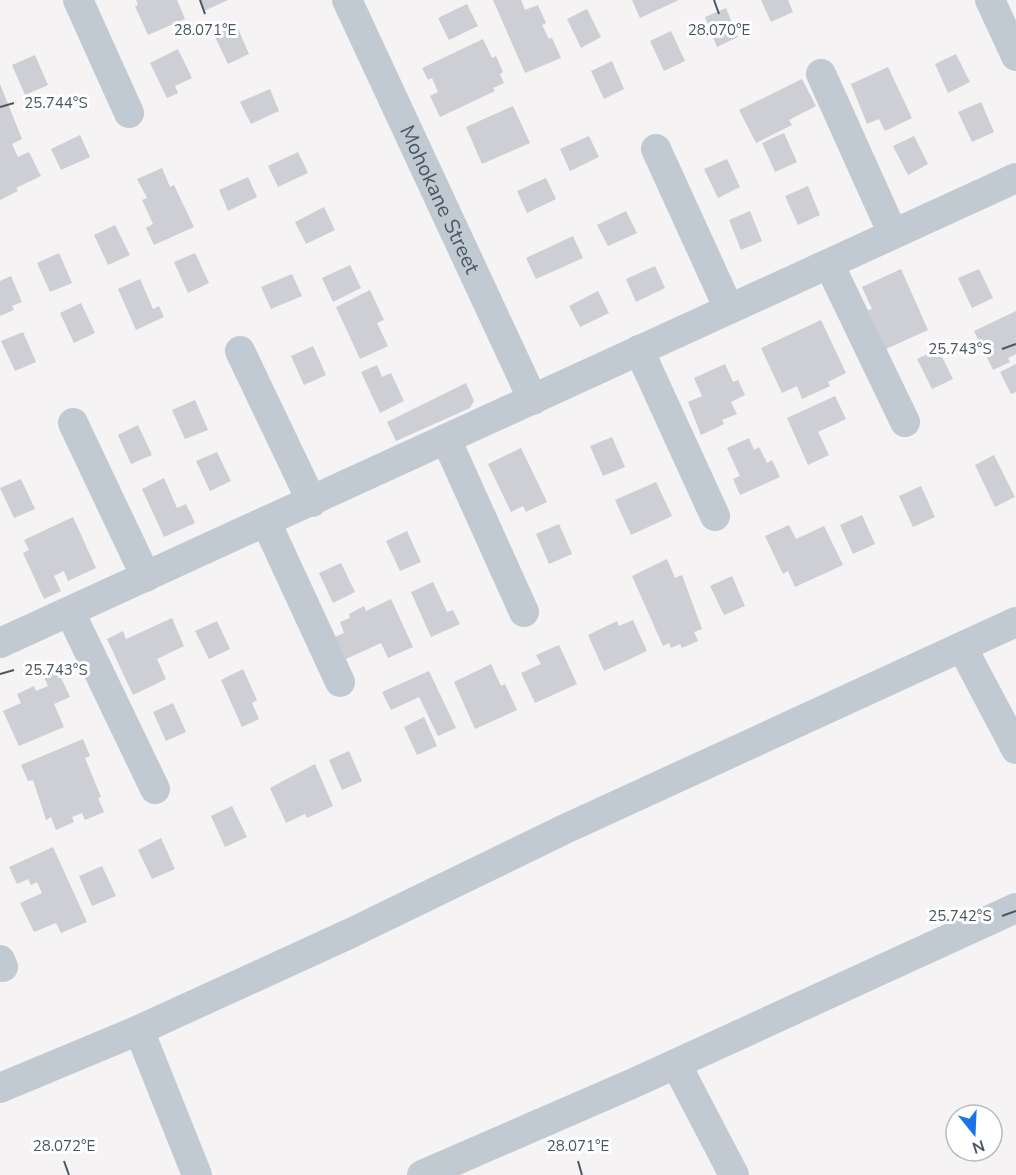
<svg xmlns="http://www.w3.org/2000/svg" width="1016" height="1175" viewBox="0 0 1016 1175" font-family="'Nunito Sans',sans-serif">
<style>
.building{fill:#cdcfd5}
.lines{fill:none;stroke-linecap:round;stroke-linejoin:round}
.minor{stroke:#c1cad2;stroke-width:30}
.ticks{fill:none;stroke:#4a5661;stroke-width:2}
.labels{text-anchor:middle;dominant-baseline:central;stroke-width:6;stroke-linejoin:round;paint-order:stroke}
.street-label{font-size:21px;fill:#4a5661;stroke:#fff}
.ticks-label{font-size:15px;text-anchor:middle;fill:#4a5661;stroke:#fff;stroke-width:6;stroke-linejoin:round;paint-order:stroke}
</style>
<rect width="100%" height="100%" fill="#f5f3f3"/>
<!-- building -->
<g class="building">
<polygon points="136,0 177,0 185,19 148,35 135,6 138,5"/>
<polygon points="199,0 228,0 204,11"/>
<polygon points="493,0 521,0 525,10 538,5 546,23 542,25 549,39 552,38 561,58 525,73"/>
<polygon points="632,0 679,0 640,18"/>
<polygon points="761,0 788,0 793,12 771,22"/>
<polygon points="467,4 478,26 449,40 438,18"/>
<polygon points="726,8 738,37 717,47 705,17"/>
<polygon points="587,9 601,37 581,48 567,19"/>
<polygon points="236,24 249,54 228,64 214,35"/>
<polygon points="671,31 685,61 664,71 650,41"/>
<polygon points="483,39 492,58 496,56 503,72 500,74 504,83 493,88 495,91 440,117 430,96 438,92 432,78 428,80 422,68"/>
<polygon points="178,49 192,78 175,86 178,93 167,98 150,63"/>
<polygon points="956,54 970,82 948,93 935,64"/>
<polygon points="35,55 48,85 25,95 12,65"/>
<polygon points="612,61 624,89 604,99 591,71"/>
<polygon points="888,67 912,118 885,131 879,119 867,124 851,84"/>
<polygon points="802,79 816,106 789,120 792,125 756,143 739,110"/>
<polygon points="0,84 22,139 12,144 18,157 29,152 41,176 16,188 18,191 0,200"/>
<polygon points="270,89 279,111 251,124 240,102"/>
<polygon points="981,102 994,132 972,142 958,112"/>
<polygon points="513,106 530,143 482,164 466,127"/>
<polygon points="784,133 797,162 775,172 762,143"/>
<polygon points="80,135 90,157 61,170 51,149"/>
<polygon points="589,136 599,157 570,171 560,149"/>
<polygon points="914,136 928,164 908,175 893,146"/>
<polygon points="298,152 308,173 278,187 268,166"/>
<polygon points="727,159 740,187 718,198 704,169"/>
<polygon points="162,168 170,187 174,185 194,227 154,245 146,228 153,224 142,200 147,198 137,179"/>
<polygon points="248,177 257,197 228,211 219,190"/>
<polygon points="546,178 556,199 527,213 517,191"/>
<polygon points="808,186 820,215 798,225 785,196"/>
<polygon points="324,207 335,230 306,244 295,222"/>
<polygon points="626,211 637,233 608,246 597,225"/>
<polygon points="750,211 762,241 741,250 729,220"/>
<polygon points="115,225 130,255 108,265 94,235"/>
<polygon points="573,236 583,258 536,279 526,258"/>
<polygon points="59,253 72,283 50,292 37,263"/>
<polygon points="195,253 209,283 188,293 174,262"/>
<polygon points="350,265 361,288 333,302 322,278"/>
<polygon points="655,266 665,288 636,302 626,279"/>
<polygon points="901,269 928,330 886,349 868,310 872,309 862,287"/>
<polygon points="979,269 993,298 972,308 958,278"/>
<polygon points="292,274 302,296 271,309 261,287"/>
<polygon points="11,276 22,302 12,306 14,310 0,316 0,281"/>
<polygon points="140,279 153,309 159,306 164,317 136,330 118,289"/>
<polygon points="370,290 384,320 377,323 388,346 360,359 336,307"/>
<polygon points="598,291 609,313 580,327 569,306"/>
<polygon points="81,303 95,333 74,343 60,313"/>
<polygon points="1016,311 1016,354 1008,358 1010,362 993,370 974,331"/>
<polygon points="821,320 846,373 828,382 830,386 802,399 797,386 782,393 761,348"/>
<polygon points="23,332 36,362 15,371 1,341"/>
<polygon points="313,346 326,375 304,385 291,356"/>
<polygon points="938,349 953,379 932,389 917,359"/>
<polygon points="725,364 733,382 738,380 745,395 731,402 737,414 722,420 724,424 701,435 688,402 702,396 694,378"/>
<polygon points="1016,364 1016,392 1011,394 1000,372"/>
<polygon points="377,365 382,377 391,373 404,401 380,413 361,372"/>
<polygon points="466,383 474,401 470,408 396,441 387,422"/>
<polygon points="835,396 846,419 818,432 829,455 808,465 787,418"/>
<polygon points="195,400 208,430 185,439 172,410"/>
<polygon points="138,425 152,455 131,464 118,435"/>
<polygon points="612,437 625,467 603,476 590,446"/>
<polygon points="749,438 754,450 759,447 767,463 772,460 780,477 740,495 733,479 740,476 727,448"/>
<polygon points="521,448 547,502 526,512 523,506 511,512 488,464"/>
<polygon points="217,452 231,481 210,491 196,461"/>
<polygon points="994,455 1015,497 995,507 975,465"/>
<polygon points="164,478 177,508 186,504 195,523 164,537 142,489"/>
<polygon points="21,479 35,509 14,518 0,488"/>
<polygon points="656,482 672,516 631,535 615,500"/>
<polygon points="921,486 935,517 913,527 899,496"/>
<polygon points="862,515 875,544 853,554 840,525"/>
<polygon points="73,517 96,568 68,581 64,571 54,576 61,591 44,599 23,553 29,550 24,540"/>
<polygon points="559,524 572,554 549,564 536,534"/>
<polygon points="789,525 796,539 824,526 843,565 795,587 788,571 783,574 765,536"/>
<polygon points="407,531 421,562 400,571 386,541"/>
<polygon points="667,559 675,578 682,575 702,629 694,632 698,641 682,648 680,644 671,648 669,643 663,646 632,576"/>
<polygon points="341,563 355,592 333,603 319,573"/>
<polygon points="732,576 745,606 724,615 710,586"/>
<polygon points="433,582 447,612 453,610 460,624 431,637 411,592"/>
<polygon points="391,599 413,647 388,658 381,643 346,659 335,637 344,633 340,622 350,618 349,614 364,606 366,611"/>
<polygon points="172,618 184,646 157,659 166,679 133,695 107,639 123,631 126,639"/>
<polygon points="633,620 647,651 604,671 588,635 617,621 619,626"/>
<polygon points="217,621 230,649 209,659 195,631"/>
<polygon points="559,645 577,684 535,703 521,673 541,664 536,655"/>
<polygon points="491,664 501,686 505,684 517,710 475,729 454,682"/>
<polygon points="243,669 257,700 252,703 259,719 242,727 221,680"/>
<polygon points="58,671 70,697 54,704 64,727 19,746 3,711 21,703 17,694 34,686 36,691 48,686 44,677"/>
<polygon points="429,671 456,728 438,736 419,697 391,710 382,692"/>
<polygon points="173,703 186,732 166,741 153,712"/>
<polygon points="424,717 437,746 417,755 404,727"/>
<polygon points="83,739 90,756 85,758 101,797 98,798 104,812 85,820 82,813 72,817 74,822 56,830 51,817 46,820 33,780 28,781 21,765"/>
<polygon points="349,751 362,781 342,790 329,760"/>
<polygon points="315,764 333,806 307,818 305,814 286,823 270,788"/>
<polygon points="232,806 247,837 225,847 211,816"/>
<polygon points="161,838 175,869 152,879 138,850"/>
<polygon points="53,847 87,922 61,933 56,923 34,932 20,903 42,893 37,882 31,885 28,879 17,884 9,867"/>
<polygon points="102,866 116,896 92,906 79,876"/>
</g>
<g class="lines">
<!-- minor -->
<g class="minor">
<polyline points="78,0 129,113"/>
<path id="s1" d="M347 0 533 400"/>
<polyline points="990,0 1016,56"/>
<polyline points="821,74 893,234"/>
<polyline points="656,149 729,309"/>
<polyline points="829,264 905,422"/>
<polyline points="639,350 715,516"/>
<polyline points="240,351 312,502"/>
<polyline points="73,423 146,577"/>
<polyline points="446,439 524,612"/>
<polyline points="266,522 340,682"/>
<polyline points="70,612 155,789"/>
<polyline points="0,643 1016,178"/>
<polyline points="962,647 1016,749"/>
<polyline points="0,960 3,967"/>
<polyline points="139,1030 197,1175"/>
<polyline points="676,1064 734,1175"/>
<polyline points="0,1088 139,1030 351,933 565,829 1016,622"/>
<polyline points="422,1175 636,1082 1016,908"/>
</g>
</g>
<!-- ticks -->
<path class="ticks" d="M200 0 205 14M714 0 719 14M0 107 14 103M1002 349 1016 344M0 674 14 670M1002 916 1016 911M64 1161 69 1175M578 1161 582 1175"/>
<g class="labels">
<!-- street labels -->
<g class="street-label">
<text stroke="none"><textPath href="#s1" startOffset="220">Mohokane Street</textPath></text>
</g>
</g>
<g class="ticks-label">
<text x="205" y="35">28.071°E</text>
<text x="719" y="35">28.070°E</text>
<text x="56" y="108">25.744°S</text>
<text x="960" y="354">25.743°S</text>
<text x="56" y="675">25.743°S</text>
<text x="960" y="921">25.742°S</text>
<text x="64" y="1151">28.072°E</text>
<text x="578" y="1151">28.071°E</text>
</g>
<!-- north arrow -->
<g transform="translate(974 1133) rotate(162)"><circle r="28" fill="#ffffff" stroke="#b7bbc0" stroke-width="1.5"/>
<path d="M0-4.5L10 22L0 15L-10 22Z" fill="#1a73e8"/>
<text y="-9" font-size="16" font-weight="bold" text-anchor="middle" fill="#4a5661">N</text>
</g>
</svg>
